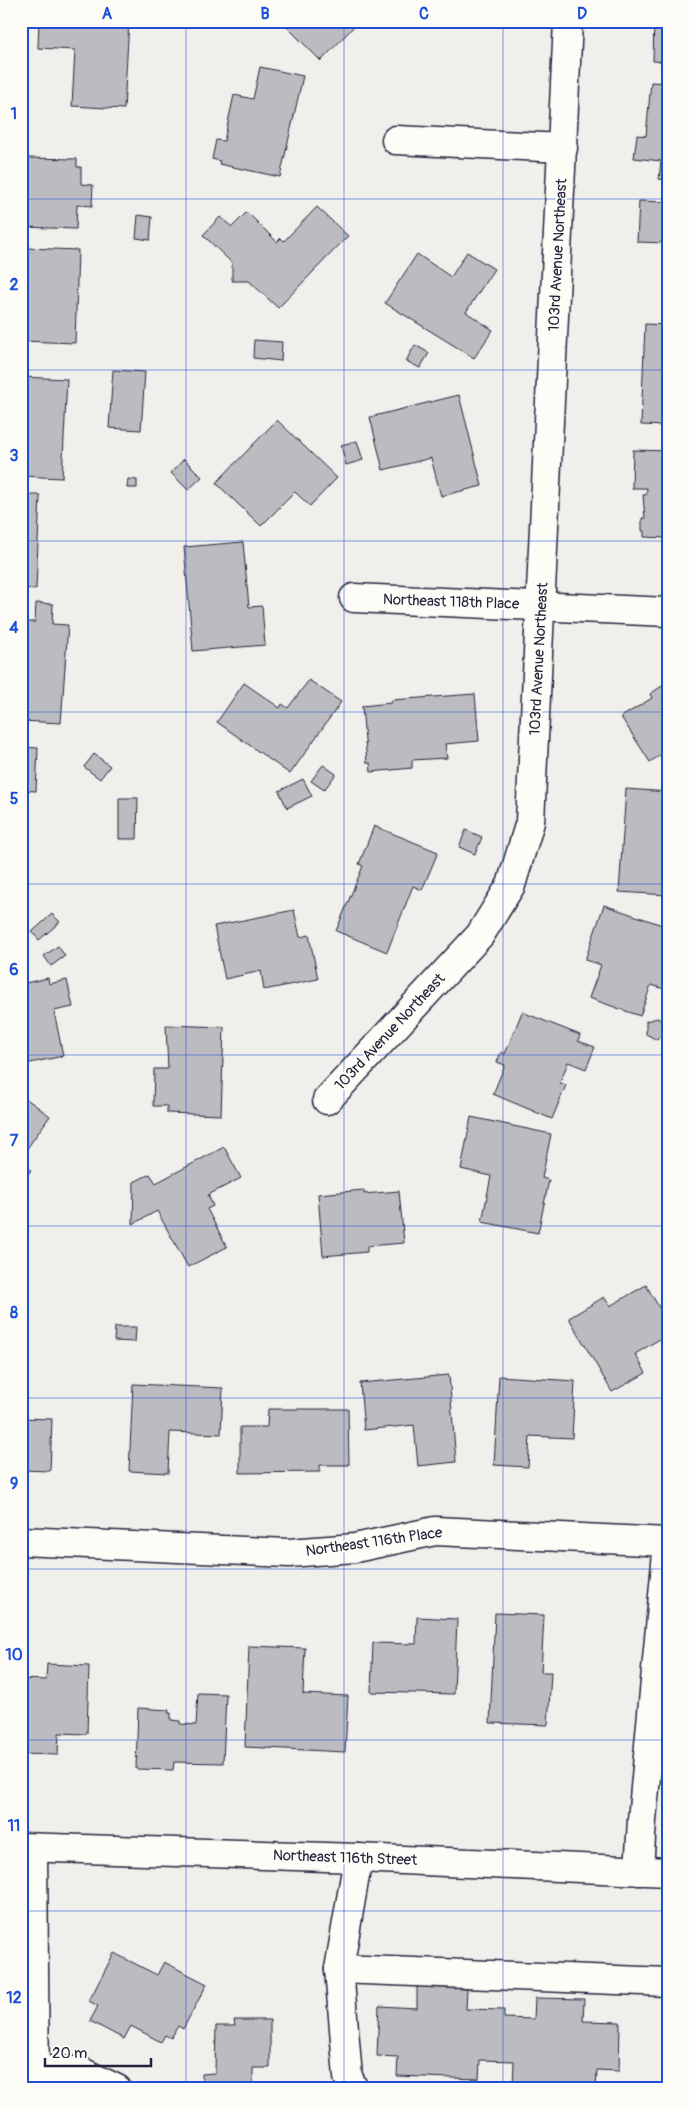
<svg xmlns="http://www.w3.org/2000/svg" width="689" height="2110" viewBox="0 0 689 2110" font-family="Pangolin,sans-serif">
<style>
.building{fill:#bcbcc0;stroke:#22223b}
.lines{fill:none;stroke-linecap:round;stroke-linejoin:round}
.street-casing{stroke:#22223b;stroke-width:31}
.secondary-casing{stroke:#22223b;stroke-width:31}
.street{stroke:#fdfcf7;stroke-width:28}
.secondary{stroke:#fdfcf7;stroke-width:28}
.grid{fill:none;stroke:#1d4ed8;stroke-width:1;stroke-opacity:0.55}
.labels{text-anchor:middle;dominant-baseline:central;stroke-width:4.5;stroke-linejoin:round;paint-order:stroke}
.street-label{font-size:15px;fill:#22223b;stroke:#fdfcf7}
.neatline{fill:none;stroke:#1d4ed8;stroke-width:2}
.grid-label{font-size:16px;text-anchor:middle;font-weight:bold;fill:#1d4ed8}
</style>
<rect width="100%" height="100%" fill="#f0efec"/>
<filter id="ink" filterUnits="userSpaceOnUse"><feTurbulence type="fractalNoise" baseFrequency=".02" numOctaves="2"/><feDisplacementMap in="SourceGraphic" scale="10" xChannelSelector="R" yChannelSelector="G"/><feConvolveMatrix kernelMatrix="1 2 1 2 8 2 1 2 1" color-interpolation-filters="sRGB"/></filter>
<g filter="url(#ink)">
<!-- building -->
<g class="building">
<polygon points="39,21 129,21 124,109 72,106 75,50 38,48"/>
<polygon points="290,21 359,21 321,61 286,26"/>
<polygon points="668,21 668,62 653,61 654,22"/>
<polygon points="260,67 303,76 280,177 219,164 220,161 212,159 216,140 224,141 234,95 253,99"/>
<polygon points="651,82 668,83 668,180 659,179 661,161 634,158 637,135 646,136"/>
<polygon points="26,158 77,159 77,167 81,167 81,184 93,185 92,206 77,205 76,229 24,227"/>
<polygon points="639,201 668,202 668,243 637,242"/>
<polygon points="317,207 348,236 278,308 249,281 232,281 232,263 203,235 220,217 232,227 247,212 277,242 281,238 284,241"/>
<polygon points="138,215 152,217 150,240 136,238"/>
<polygon points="21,244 27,244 27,248 78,250 75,343 21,341"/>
<polygon points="467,252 494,269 466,312 493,330 474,358 385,303 417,254 451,277"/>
<polygon points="645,324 668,325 668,426 641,425"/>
<polygon points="254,340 282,342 281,361 253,358"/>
<polygon points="415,345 429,353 420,368 406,361"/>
<polygon points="113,370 145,372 141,430 109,428"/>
<polygon points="21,377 67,379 62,478 21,476"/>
<polygon points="459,395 482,486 441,496 431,458 383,470 370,417"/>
<polygon points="277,420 337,478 310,506 295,492 261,526 216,483"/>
<polygon points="357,441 363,460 346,465 341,445"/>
<polygon points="633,450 668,451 668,538 644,537 644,531 642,531 642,518 645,518 643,495 646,495 647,488 632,488"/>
<polygon points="184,459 202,477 188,490 171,473"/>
<polygon points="128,479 137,480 137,488 127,488"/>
<polygon points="21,495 40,495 36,589 21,588"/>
<polygon points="243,542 249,607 262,606 265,645 193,651 184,547"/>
<polygon points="36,603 53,604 52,624 68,625 61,723 21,721 21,622 35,622"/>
<polygon points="309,680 341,702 290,774 217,722 244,683 280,708 282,704 288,708"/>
<polygon points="668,682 668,750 650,762 621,717 652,698 650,694"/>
<polygon points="475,694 479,741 445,744 447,758 412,760 412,768 371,772 370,763 367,763 362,706 391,703 392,700"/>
<polygon points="21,737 24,737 23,747 38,748 36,791 22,790 21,800"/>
<polygon points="94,754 110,766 100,779 84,767"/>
<polygon points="323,765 336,774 324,790 311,781"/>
<polygon points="303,779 312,796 287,808 279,791"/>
<polygon points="626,789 668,792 668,895 619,892"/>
<polygon points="119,798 138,798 137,839 119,839"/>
<polygon points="374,826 438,852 422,890 413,886 387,952 336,931 363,866 359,864"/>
<polygon points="466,830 482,837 475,854 459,847"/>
<polygon points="604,905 668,927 668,990 651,985 640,1016 589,998 601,965 585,960"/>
<polygon points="294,910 300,937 309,935 318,979 264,990 261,971 225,979 214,926"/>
<polygon points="52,914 60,922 39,940 32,932"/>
<polygon points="58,946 65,956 51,966 44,956"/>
<polygon points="48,978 49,984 67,980 73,1007 54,1011 63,1056 21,1065 21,984"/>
<polygon points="522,1012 580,1035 578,1041 595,1047 586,1069 568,1062 560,1083 566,1085 552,1119 493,1094 505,1065 497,1062 501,1052 505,1054"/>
<polygon points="658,1018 667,1029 657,1040 646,1034 646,1021"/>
<polygon points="166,1025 224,1027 221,1115 167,1113 167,1106 153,1106 154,1069 168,1069"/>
<polygon points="21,1095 50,1116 21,1157"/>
<polygon points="471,1117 551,1134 542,1178 549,1180 538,1233 482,1222 491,1176 461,1169"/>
<polygon points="224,1147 241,1178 208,1195 213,1206 207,1209 227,1247 188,1267 157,1211 133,1224 134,1182 150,1174 156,1183"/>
<polygon points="21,1163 31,1170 21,1184"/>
<polygon points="364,1190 364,1194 399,1191 404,1243 367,1246 367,1252 323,1256 318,1194"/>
<polygon points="646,1285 668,1323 668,1334 635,1354 646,1373 612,1392 569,1318 604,1297 610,1306"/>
<polygon points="115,1327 136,1327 135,1342 114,1341"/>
<polygon points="449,1375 456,1462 418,1466 414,1425 364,1430 360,1383"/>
<polygon points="499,1376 575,1381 572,1438 530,1436 528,1467 494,1465"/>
<polygon points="133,1384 223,1388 221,1434 170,1432 168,1473 129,1471"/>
<polygon points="268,1409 348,1409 349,1465 320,1465 320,1472 240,1473 240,1427 267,1427"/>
<polygon points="21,1418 52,1419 50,1471 21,1470"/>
<polygon points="495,1613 544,1615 541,1672 551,1672 548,1725 490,1723"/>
<polygon points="417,1617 457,1619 454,1694 371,1692 373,1643 416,1644"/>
<polygon points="249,1646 305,1648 303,1694 348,1696 345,1752 245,1747"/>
<polygon points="47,1664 89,1666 87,1734 59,1733 58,1755 21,1754 21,1679 46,1680"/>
<polygon points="198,1693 226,1694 223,1763 174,1762 173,1770 136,1769 138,1708 169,1710 168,1713 171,1713 171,1720 180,1721 180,1724 196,1725"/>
<polygon points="114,1953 157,1975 164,1962 207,1984 183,2029 178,2026 171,2038 165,2035 161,2042 131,2026 124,2039 90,2021 98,2006 89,2001"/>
<polygon points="417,1986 467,1989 466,2009 504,2010 504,2018 534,2019 535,1998 584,1999 583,2021 620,2022 619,2071 597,2070 596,2089 513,2088 514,2061 480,2060 479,2079 397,2076 398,2057 377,2056 379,2006 417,2008"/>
<polygon points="234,2020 270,2020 270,2068 253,2068 253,2089 202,2089 202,2074 215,2073 216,2026 235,2026"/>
</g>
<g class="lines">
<!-- street casing -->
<g class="street-casing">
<g id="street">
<polyline points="396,140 563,148"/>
<polyline points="354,598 668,612"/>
<polyline points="327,1100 480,935 511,885 530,822 568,21"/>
<polyline points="21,1541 289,1553 355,1548 435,1531 668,1542"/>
<polyline points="33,1848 35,2089"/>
<polyline points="639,1871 642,1820 668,1542"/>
<polyline points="339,1969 668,1982"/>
<polyline points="34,2070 80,2071 117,2089"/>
<polyline points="354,2089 348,2077 339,1969 358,1858"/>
</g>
</g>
<!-- secondary casing -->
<g class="secondary-casing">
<polyline id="secondary" points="21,1847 358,1858 668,1872"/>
</g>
<!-- street -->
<use href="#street" class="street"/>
<!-- secondary -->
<use href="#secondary" class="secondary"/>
</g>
</g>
<!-- grid -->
<path class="grid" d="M186 21V2089M344 21V2089M503 21V2089M21 199H668M21 370H668M21 541H668M21 712H668M21 884H668M21 1055H668M21 1226H668M21 1398H668M21 1569H668M21 1740H668M21 1911H668"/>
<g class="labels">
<!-- street labels -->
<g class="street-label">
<text transform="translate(558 255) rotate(-87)">103rd Avenue Northeast</text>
<text transform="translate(451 602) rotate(2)">Northeast 118th Place</text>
<text transform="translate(539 659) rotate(-87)">103rd Avenue Northeast</text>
<text transform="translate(390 1032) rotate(-47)">103rd Avenue Northeast</text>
<text transform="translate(374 1542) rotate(-8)">Northeast 116th Place</text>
<text transform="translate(345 1858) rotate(2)">Northeast 116th Street</text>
</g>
</g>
<!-- margin -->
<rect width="689" height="2110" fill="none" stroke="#fdfcf7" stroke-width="55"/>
<!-- scale -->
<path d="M45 2058v8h106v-8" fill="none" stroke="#22223b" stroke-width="2.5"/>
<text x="52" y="2058" font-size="15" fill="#22223b" stroke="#fdfcf7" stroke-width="4" paint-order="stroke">20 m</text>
<rect x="28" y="28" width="634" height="2054" class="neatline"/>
<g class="grid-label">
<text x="107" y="19">A</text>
<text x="265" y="19">B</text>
<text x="424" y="19">C</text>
<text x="582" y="19">D</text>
<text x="14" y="119">1</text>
<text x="14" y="290">2</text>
<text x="14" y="461">3</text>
<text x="14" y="633">4</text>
<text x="14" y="804">5</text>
<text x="14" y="975">6</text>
<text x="14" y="1146">7</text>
<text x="14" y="1318">8</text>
<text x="14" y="1489">9</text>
<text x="14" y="1660">10</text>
<text x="14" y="1831">11</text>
<text x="14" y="2003">12</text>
</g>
</svg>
